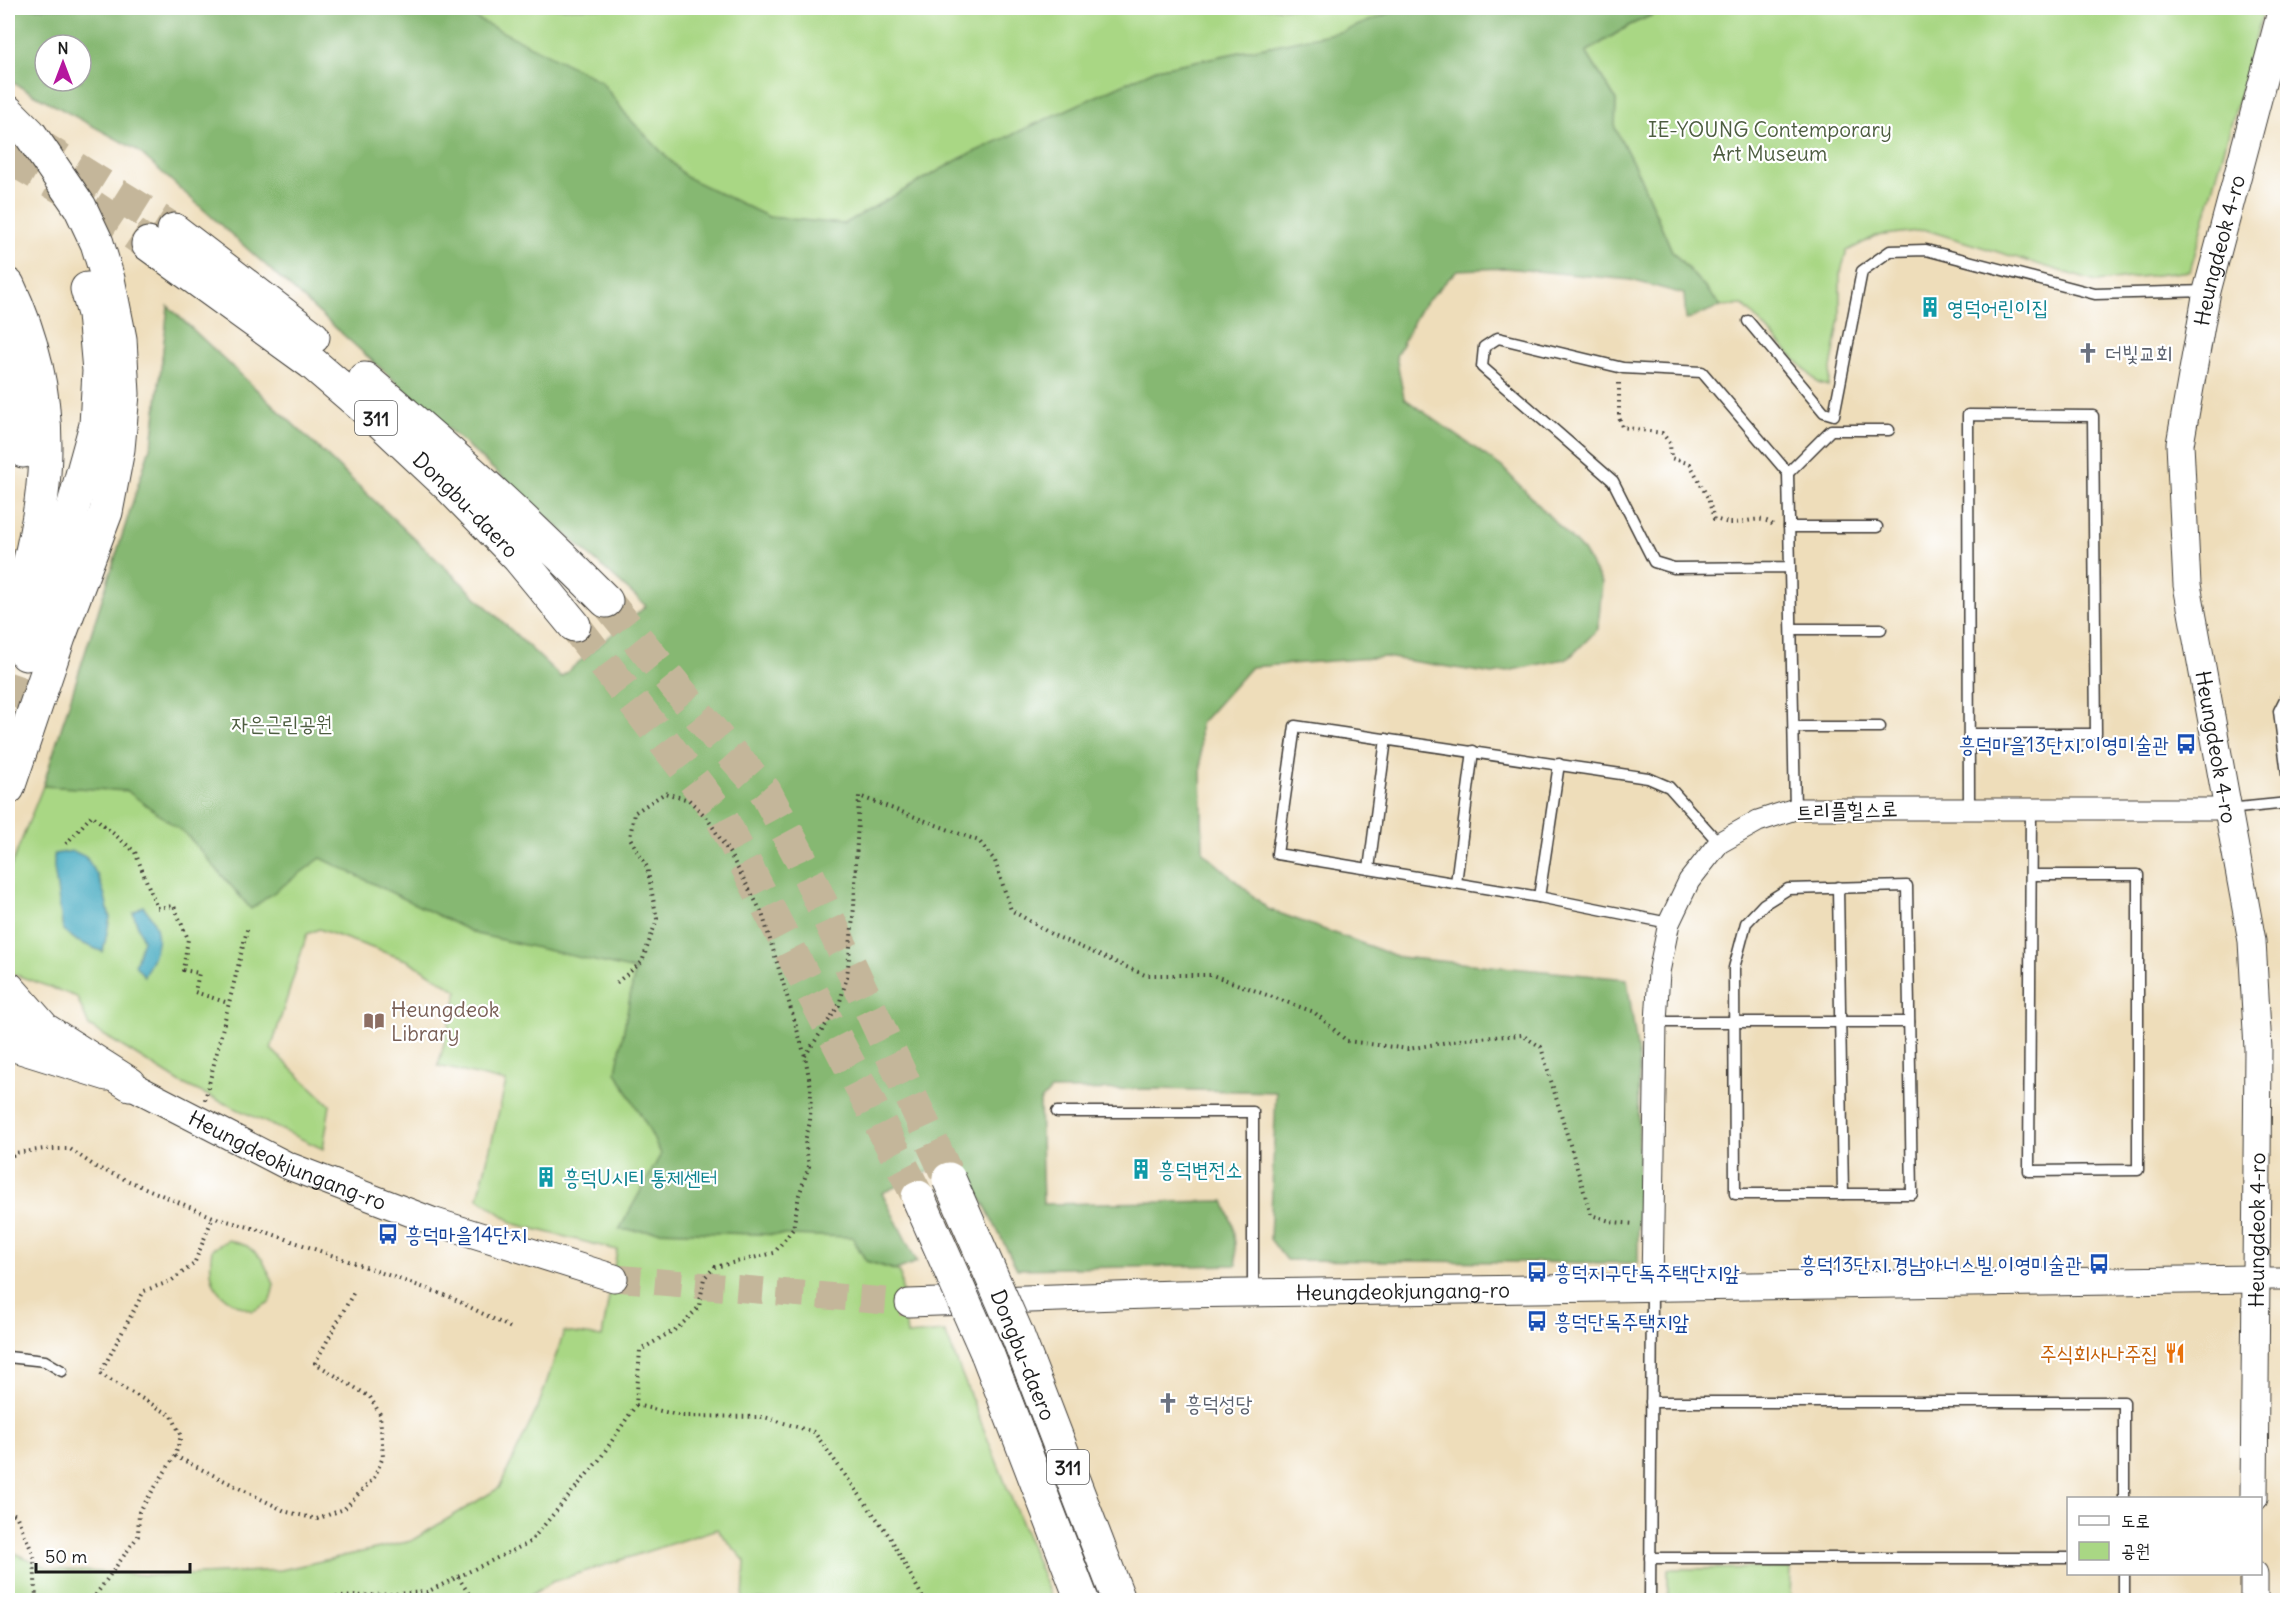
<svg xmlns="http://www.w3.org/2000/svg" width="2295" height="1608" viewBox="0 0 2295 1608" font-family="Delius,'Poor Story',sans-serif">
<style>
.green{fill:#a9d784;stroke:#627a50;stroke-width:1.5}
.forest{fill:#86b872;stroke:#516a47;stroke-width:1.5;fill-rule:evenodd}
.water{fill:#3fa8bf;stroke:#2e626e;stroke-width:1.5}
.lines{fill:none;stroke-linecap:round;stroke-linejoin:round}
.tertiary-tunnel{stroke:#c4b69a;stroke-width:27;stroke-dasharray:27 14;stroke-linecap:butt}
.trunk-tunnel{stroke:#c4b69a;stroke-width:33;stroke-dasharray:33 16;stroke-linecap:butt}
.motorway-tunnel{stroke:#c4b69a;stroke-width:33;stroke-dasharray:33 16;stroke-linecap:butt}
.service-casing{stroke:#3c3934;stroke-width:13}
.minor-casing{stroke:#3c3934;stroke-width:23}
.tertiary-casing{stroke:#3c3934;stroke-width:29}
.trunk-casing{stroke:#3c3934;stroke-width:35}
.motorway-casing{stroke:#3c3934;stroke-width:35}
.path{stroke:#3c3934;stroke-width:4;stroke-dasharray:1.5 4.5;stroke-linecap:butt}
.service{stroke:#fff;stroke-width:10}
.minor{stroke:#fff;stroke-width:21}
.tertiary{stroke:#fff;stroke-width:27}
.trunk{stroke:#fff;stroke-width:33}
.motorway{stroke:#fff;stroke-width:33}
.trunk-bridge-casing{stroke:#3c3934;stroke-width:35;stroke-linecap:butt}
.trunk-bridge{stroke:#fff;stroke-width:33}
.labels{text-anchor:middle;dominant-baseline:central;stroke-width:4.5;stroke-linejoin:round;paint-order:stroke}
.shield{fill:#fff;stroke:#606060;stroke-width:1.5}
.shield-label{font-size:20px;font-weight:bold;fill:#1c1c1c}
.park-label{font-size:21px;fill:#4d5d40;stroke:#fff}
.street-label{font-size:21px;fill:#1c1c1c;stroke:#fff}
.culture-label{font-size:21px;fill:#0d838f;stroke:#fff;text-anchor:start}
.worship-label{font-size:21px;fill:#5b616d;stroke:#fff;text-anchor:start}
.transit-label{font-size:21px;fill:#164399;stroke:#fff;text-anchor:start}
.education-label{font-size:21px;fill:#785e54;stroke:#fff;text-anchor:start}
.food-label{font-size:21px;fill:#c56008;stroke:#fff;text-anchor:end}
</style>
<rect width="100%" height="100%" fill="#fff"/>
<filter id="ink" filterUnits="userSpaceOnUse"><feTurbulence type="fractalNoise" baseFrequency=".0167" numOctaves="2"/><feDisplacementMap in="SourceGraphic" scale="12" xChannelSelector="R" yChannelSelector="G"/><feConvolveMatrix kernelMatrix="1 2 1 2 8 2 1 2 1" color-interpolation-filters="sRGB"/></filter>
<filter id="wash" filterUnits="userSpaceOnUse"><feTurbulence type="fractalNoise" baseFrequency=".008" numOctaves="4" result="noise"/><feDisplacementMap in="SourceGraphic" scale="24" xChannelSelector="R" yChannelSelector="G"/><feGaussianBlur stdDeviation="1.35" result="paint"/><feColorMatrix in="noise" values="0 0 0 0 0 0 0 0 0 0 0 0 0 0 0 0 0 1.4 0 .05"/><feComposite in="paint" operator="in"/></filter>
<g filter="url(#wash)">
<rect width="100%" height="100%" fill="#eeddba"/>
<!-- green -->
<g class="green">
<polygon points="312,8 1569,8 840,278"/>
<polygon points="1668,8 2264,8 2190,271 2096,282 1926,230 1876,236 1847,251 1840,274 1840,318 1828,386 1818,383 1743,305 1721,306 1672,251 1639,175 1615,128 1616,100 1586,52 1630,25"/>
<polygon points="165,334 608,733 866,1261 900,1272 907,1335 945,1332 1052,1600 743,1600 745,1561 717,1529 552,1582 523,1600 8,1600 8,1550 51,1569 164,1576 281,1570 411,1541 499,1488 538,1407 564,1332 602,1337 617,1250 515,1224 478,1198 506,1082 438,1066 458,991 409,961 319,929 307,934 271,1049 330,1105 323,1149 181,1083 89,1026 77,997 8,972 8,874 43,786 153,438"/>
<path d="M228 1240 247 1246 262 1259 274 1284 270 1302 253 1311C218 1299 206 1286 212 1249Z"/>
<polygon points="1791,1568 1790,1600 1668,1600 1668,1569"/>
</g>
<!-- forest -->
<path class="forest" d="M8 8H455L601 81 628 117 686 177 769 217 844 224 961 158 1156 69 1344 31 1402 8H1668L1630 25 1586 52 1616 100 1615 128 1639 175 1672 251 1721 306 1686 320 1684 294 1631 280 1505 268 1457 270 1420 309 1396 356 1404 398 1502 467 1583 551 1602 583 1598 629 1569 658 1493 674 1385 657 1251 667 1200 724 1203 852 1268 909 1399 957 1627 979 1639 1062 1638 1263 1286 1260 1270 1239 1276 1092 1157 1089 1051 1090 1040 1102 1043 1204 1224 1201 1233 1225 1237 1265 1017 1269 960 1157 882 1193 917 1262 896 1270 866 1261 852 1237 619 1230 661 1154 645 1122 616 1072 635 970 476 934 321 858 251 909 187 835 127 791 43 786 153 438 168 306 561 677 646 606 137 150 8 80ZM45 45H81V81H45Z"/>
<!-- water -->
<g class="water">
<polygon points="73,851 86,857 98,876 105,896 110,918 103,952 77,941 63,930 54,868 54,854"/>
<path d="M143 906C166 932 158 948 144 976L135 965 143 940 133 913Z"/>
</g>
</g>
<g filter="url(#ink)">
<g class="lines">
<!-- tertiary-tunnel -->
<polyline class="tertiary-tunnel" points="614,1278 909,1303"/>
<!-- trunk-tunnel -->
<g class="trunk-tunnel">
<polyline points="33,142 174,230"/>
<polyline points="8,157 80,198 148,244"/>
<polyline points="606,601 721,742 765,791 800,857 949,1179"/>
<polyline points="574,625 719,813 918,1197"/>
</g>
<!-- motorway-tunnel -->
<polyline class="motorway-tunnel" points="8,706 26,654"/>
<!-- service casing -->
<g class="service-casing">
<g id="service">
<polyline points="1748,321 1824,412 1834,415 1862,271 1890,251 1926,250 2095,294 2207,291"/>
<polyline points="1788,473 1831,430 1889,430"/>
<polyline points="1789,527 1877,527"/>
<polyline points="1790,567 1674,568 1654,562 1613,481 1482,367 1484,347 1498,338 1623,368 1702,372 1788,473 1795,809"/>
<polyline points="1792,629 1881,629"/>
<polyline points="2288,693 2279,711 2288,782"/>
<polyline points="1794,727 1880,727"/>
<polyline points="1969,734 2096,734 2093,416 1968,415 1969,808"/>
<polyline points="2228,809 2288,803"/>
<polyline points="1369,869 1386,739"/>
<polyline points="2031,875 2138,875 2138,1170 2029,1171 2031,808"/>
<polyline points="1456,883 1473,751"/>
<polygon points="1907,886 1912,1194 1735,1194 1734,968 1746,923 1764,904 1788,889"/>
<polyline points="1838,887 1843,1194"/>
<polyline points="1539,897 1559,764"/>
<polyline points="1669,923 1539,897 1277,854 1295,726 1648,778 1669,787 1719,843"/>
<polyline points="1656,1022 1909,1022"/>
<polyline points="1057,1112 1253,1112 1253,1292"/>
<polyline points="8,1357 45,1361 62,1371"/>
<polyline points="1651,1402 2124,1402 2124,1498"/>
<polyline points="1650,1558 2068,1558"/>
<polyline points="2124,1574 2124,1600"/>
<polyline points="1650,1600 1652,1289"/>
</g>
</g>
<!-- minor casing -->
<g class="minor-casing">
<g id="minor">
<polyline points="2255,1279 2288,1279"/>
<polyline points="1652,1288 1656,1022 1659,972 1669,923 1689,881 1719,843 1758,821 1795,809 2228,809"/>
</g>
</g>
<!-- tertiary casing -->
<g class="tertiary-casing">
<g id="tertiary">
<polyline points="8,1025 59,1050"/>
<polyline points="8,1050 14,1048 107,1077"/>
<path id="s1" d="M113 1076 286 1165 432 1221 614 1278"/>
<path id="s2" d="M909 1303 1176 1294 2255 1279"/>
<path id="s3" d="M2254 1498 2258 1049 2252 941 2187 585 2180 444 2207 291 2282 8"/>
<polyline points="2254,1600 2254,1574"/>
</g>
</g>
<!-- trunk casing -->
<g class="trunk-casing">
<g id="trunk">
<polyline points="174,230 313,337"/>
<path id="s4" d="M148 244 312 363 383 424 450 487 518 557 574 625"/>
<path d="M365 379C449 450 529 523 606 601"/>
<polyline points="1017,1334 1119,1600"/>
<polyline points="987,1353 1082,1600"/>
</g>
</g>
<!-- motorway casing -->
<g class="motorway-casing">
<g id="motorway">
<polyline points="8,112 30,134 80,207 97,243 108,279 120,339 123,394 118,449 106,512 59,637 8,788"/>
<path d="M8 285C65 405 49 514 8 636"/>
<polyline points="10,351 21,411 23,451"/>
<polyline points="26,654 54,576 96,425 99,371 94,314 87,289"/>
<polyline points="8,988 45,1030 130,1084"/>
</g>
</g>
<!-- path -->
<g class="path">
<path d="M1619 383V417L1622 427 1662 433 1670 443 1671 458 1690 464 1708 498 1714 519C1719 520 1725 522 1729 523 1744 524 1762 513 1774 526"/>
<polyline points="66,844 92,815 135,852 157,908 174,906 188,939 183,970 199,973 195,992 228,1003"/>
<polyline points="805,1056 839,1005 847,977 854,907 859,796 979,841 995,861 1011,910 1053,935 1145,975 1212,975 1314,1012 1347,1041 1408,1049 1465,1039 1522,1035 1541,1047 1591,1215 1613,1222 1634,1224"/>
<polyline points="205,1100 248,926"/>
<polyline points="8,1160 15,1153 45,1149 70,1149 96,1167 213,1217 266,1232 450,1297 513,1329"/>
<polyline points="636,1405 682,1416 764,1417 814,1432 890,1537 924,1600"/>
<polyline points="175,1456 287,1512 317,1519 344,1509 374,1478 383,1457 380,1414 370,1397 315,1363 355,1290"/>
<polyline points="8,1511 16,1515 34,1556 36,1600"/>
<polyline points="458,1577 473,1600"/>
<polyline points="92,1600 138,1536 139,1512 175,1456 181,1436 172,1416 100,1374 144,1291 171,1281 194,1264 213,1217"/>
<polyline points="288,1600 427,1592 530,1542 599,1460 636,1405 640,1350 678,1328 699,1307 704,1278 715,1267 774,1253 793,1229 799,1195 809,1166 805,1141 810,1122 811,1088 805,1056 762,913 730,854 707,818 689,800 665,793 634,813 630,838 647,867 657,919 642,962 616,983"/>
</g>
<!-- service -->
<use href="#service" class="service"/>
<!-- minor -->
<use href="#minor" class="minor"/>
<!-- tertiary -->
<use href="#tertiary" class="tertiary"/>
<!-- trunk -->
<use href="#trunk" class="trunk"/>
<!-- motorway -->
<use href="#motorway" class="motorway"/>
<!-- trunk-bridge casing -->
<g class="trunk-bridge-casing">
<g id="trunk-bridge">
<polyline points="949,1179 1017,1334"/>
<polyline points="918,1197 987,1353"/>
</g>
</g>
<!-- trunk-bridge -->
<use href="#trunk-bridge" class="trunk-bridge"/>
</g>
</g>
<!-- icons -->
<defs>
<g id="building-bare" transform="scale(1.62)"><path d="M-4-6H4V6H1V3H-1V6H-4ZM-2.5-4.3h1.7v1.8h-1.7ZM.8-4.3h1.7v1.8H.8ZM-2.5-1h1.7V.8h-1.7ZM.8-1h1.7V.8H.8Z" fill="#0f9aa8" stroke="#fff" stroke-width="2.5" paint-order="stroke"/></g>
<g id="church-bare" transform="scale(1.62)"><path d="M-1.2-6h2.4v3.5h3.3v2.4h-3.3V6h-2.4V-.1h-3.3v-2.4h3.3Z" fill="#6b7280" stroke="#fff" stroke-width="2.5" paint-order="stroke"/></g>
<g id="bus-bare" transform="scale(1.62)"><path d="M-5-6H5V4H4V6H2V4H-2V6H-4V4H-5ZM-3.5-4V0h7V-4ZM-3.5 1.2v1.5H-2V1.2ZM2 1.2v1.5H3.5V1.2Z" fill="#1a4fb4" stroke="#fff" stroke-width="2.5" paint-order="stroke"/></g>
<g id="library-bare" transform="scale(1.62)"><path d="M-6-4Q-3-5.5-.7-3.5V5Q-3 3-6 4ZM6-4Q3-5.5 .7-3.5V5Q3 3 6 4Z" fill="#8d6e63" stroke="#fff" stroke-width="2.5" paint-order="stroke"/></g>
<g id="restaurant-bare" transform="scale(1.62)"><path d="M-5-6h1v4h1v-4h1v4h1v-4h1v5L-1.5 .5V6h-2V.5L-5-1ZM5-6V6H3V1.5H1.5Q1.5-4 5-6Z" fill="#e8710a" stroke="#fff" stroke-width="2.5" paint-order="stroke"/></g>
</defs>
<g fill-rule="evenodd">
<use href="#building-bare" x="1930" y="307"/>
<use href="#church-bare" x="2088" y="353"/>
<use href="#bus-bare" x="2186" y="744"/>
<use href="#library-bare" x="374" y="1021"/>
<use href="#building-bare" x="1141" y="1169"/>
<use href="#building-bare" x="546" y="1177"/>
<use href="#bus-bare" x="388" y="1234"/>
<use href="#bus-bare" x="2099" y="1264"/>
<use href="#bus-bare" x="1537" y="1272"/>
<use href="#bus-bare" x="1537" y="1321"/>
<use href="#restaurant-bare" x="2175" y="1353"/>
<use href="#church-bare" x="1168" y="1403"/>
</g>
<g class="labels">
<!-- shield labels -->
<g class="shield">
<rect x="355" y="401" width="42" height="34" rx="4.5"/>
<rect x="1047" y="1450" width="42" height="34" rx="4.5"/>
</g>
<g class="shield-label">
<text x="376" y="418">311</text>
<text x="1068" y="1467">311</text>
</g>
<!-- park labels -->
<g class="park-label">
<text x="1770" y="129">IE-YOUNG Contemporary<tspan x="1770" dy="24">Art Museum</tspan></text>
<text x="282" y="723">자은근린공원</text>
</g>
<!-- street labels -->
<g class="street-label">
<text stroke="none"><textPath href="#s3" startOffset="1258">Heungdeok 4-ro</textPath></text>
<text stroke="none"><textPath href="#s4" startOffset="412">Dongbu-daero</textPath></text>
<text transform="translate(2216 747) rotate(80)">Heungdeok 4-ro</text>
<text transform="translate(1847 810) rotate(-2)">트리플힐스로</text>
<text stroke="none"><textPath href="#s1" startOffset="194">Heungdeokjungang-ro</textPath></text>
<text stroke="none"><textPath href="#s3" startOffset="268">Heungdeok 4-ro</textPath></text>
<text stroke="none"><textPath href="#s2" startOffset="494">Heungdeokjungang-ro</textPath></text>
<text transform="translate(1023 1355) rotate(68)">Dongbu-daero</text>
</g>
<!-- culture labels -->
<g class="culture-label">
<text x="1947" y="307">영덕어린이집</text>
<text x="1158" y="1169">흥덕변전소</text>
<text x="563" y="1177">흥덕U시티 통제센터</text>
</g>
<!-- worship labels -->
<g class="worship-label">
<text x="2105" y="353">더빛교회</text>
<text x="1185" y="1403">흥덕성당</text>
</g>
<!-- transit labels -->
<g class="transit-label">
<text x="2169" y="744" text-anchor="end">흥덕마을13단지.이영미술관</text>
<text x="405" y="1234">흥덕마을14단지</text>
<text x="2082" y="1264" text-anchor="end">흥덕13단지.경남아너스빌.이영미술관</text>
<text x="1554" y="1272">흥덕지구단독주택단지앞</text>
<text x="1554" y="1321">흥덕단독주택지앞</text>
</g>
<!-- education labels -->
<g class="education-label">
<text x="391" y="1009">Heungdeok<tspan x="391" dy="24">Library</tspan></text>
</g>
<!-- food labels -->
<g class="food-label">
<text x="2158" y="1353">주식회사나주집</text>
</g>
</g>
<!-- margin -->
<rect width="2295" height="1608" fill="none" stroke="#fff" stroke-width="30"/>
<!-- legend -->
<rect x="2067" y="1497" width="195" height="78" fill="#ffffff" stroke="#a4a4a4" stroke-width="1.5"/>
<rect x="2079" y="1516" width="30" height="9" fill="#ffffff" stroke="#a4a4a4" stroke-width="1.5"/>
<text x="2121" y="1527" font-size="18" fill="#1c1c1c">도로</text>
<rect x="2079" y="1542" width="30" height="18" fill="#a9d784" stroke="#a4a4a4" stroke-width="1.5"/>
<text x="2121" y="1557" font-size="18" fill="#1c1c1c">공원</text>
<!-- north arrow -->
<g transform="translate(63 63)"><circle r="28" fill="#ffffff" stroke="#a4a4a4" stroke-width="1.5"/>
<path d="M0-4.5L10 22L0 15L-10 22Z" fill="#b5179e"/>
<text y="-9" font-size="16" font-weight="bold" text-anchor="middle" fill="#1c1c1c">N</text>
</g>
<!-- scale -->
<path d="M36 1563v9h154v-9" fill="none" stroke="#1c1c1c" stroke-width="3"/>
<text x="45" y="1563" font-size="18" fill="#1c1c1c" stroke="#ffffff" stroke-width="4.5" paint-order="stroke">50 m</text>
</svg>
